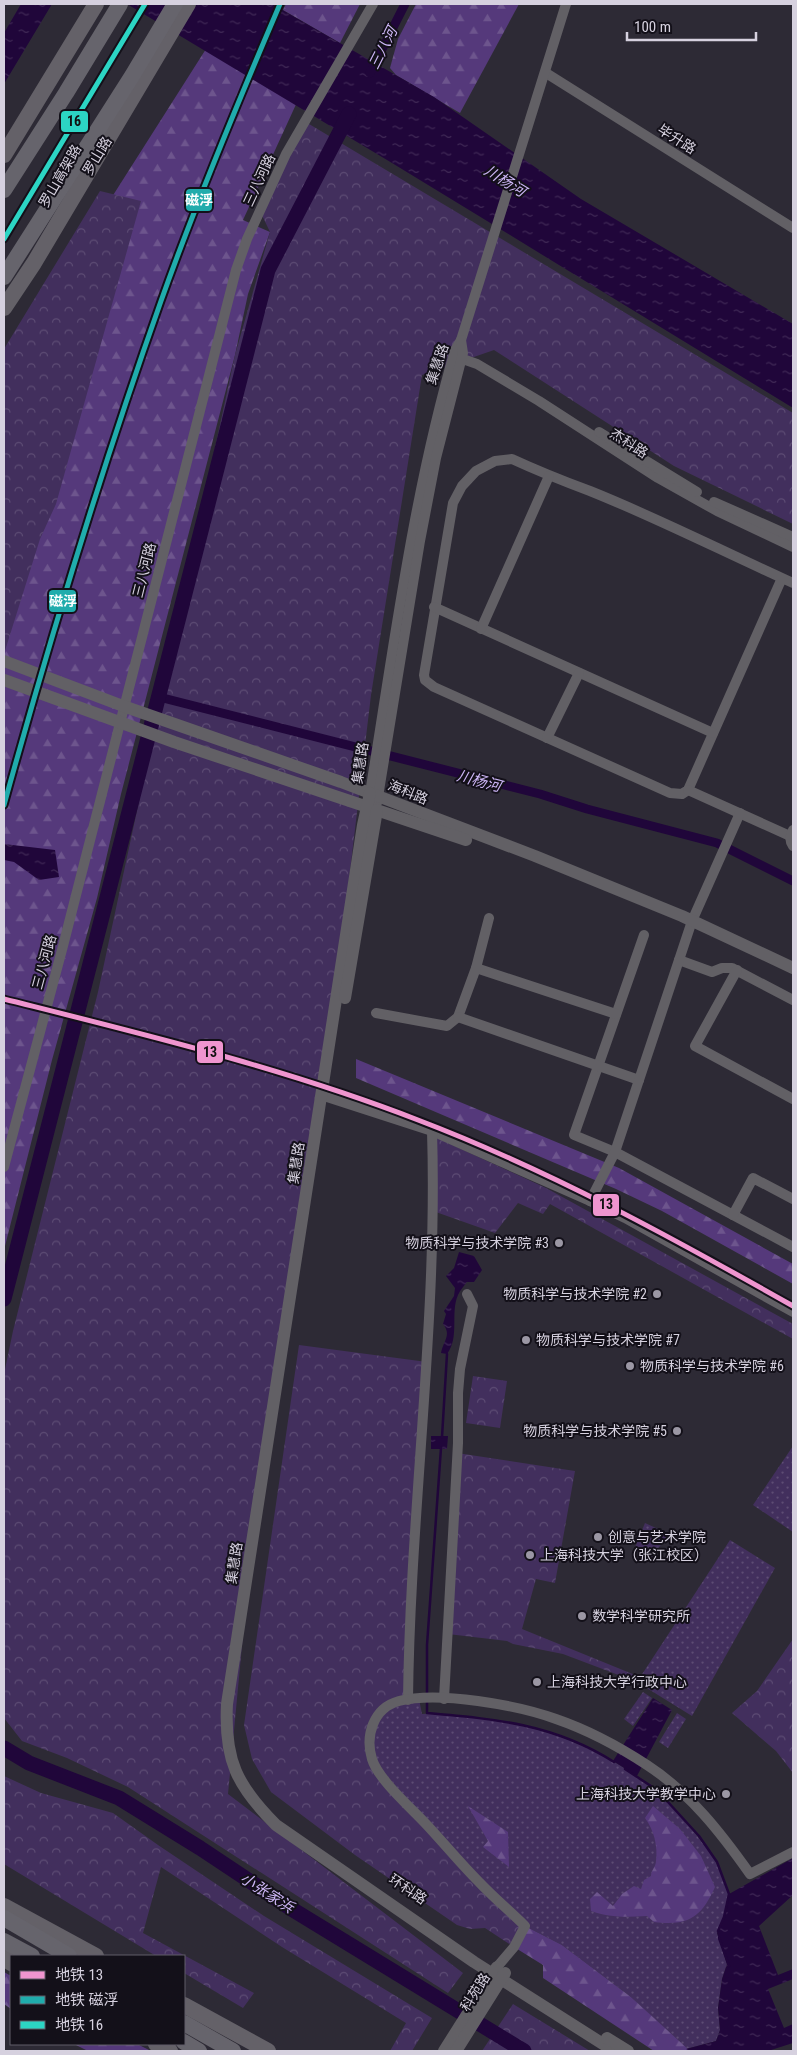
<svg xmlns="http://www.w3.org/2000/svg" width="797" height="2055" viewBox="0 0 797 2055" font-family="'Roboto Condensed','Noto Sans SC',sans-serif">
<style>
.grass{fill:url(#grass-dots)}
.forest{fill:url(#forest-firs)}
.park{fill:url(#park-crowns)}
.water{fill:url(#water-ripples)}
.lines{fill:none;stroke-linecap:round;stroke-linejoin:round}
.stream{stroke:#20063a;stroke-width:2.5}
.canal{stroke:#20063a;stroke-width:9}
.river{stroke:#20063a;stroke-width:15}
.minor{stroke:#626065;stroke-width:10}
.tertiary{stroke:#626065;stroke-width:12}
.primary{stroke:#646168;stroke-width:16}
.trunk{stroke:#66646c;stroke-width:16}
.metro-1-casing{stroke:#131019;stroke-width:9}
.metro-2-casing{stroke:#131019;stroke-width:9}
.metro-3-casing{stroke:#131019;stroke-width:9}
.metro-1{stroke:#ef95cf;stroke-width:5}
.metro-2{stroke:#20acac;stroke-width:5}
.metro-3{stroke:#2cd5c4;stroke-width:5}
.poi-dot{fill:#9b97a4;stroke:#131019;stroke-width:2}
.labels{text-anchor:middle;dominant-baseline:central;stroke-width:4;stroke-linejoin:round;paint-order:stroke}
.street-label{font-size:14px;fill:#d6d1df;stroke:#131019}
.poi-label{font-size:14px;fill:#d6d1df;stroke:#131019;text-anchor:start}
.water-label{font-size:15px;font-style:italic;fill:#cdb6f6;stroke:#131019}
.line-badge{stroke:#131019;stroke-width:2}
.badge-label{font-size:14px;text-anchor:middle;font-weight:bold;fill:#fff}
.pale-badge-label{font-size:14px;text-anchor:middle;font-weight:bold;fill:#111}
</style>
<defs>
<pattern id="grass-dots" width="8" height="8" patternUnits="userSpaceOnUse" patternTransform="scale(1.25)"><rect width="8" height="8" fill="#422f5d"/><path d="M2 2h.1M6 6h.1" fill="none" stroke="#5d4c74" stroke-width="1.8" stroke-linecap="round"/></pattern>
<pattern id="forest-firs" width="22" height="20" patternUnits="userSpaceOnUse" patternTransform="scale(1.25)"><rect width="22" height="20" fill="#55397b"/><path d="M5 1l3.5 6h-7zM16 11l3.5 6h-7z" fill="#6d558d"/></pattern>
<pattern id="park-crowns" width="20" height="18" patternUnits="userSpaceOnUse" patternTransform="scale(1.25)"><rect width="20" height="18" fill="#422f5d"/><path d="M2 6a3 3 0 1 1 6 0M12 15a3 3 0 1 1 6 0" fill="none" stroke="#5d4c74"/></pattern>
<pattern id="water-ripples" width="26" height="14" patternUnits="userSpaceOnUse" patternTransform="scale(1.25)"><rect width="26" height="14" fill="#20063a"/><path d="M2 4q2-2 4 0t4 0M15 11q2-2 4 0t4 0" fill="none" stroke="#402956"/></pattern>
</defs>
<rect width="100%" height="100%" fill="#2d2a35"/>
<!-- grass -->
<g class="grass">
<polygon points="793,1446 793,1532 753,1505"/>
<polygon points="645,1523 669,1534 651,1558 634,1550"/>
<polygon points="730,1540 775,1568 692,1716 637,1682"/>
<polygon points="643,1692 652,1698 633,1726 624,1719"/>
<path d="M419 1699 422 1714C436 1712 452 1716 467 1717 558 1725 643 1762 698 1837 711 1853 725 1872 728 1893 730 1906 722 1922 717 1933L727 1964 722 1979 718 2008 720 2030 716 2041 686 2049 631 1997 562 1945 525 1926 479 1882 372 1759 374 1719 384 1710Z"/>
<polygon points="677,1713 686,1719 668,1748 659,1742"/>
</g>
<!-- forest -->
<g class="forest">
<polygon points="286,4 360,4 340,43 283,10"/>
<polygon points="416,4 519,4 460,113 396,75 390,68 398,39"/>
<polygon points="206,49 298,100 243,220 270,232 248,294 235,355 121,794 97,898 52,1060 4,1250 4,651 63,274"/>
<polygon points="356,1059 619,1168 793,1264 793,1284 662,1211 616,1189 356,1078"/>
<polygon points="468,1806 508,1832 509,1867 483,1847 488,1841"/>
<path d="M653 1806 680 1829 701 1856 715 1887C701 1918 688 1926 654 1922L647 1916C627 1917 610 1918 591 1911L590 1899 597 1892 613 1906 622 1894 634 1886 641 1889 644 1880 651 1876C651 1870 656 1867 656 1861 658 1846 654 1830 645 1818Z"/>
<polygon points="525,1926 562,1945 631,1997 690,2051 654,2051 543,1978 543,1965 514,1947"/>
<polygon points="4,1972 11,1976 11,2009 4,2004"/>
<polygon points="74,2044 137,2044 151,2051 88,2051"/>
</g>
<!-- park -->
<g class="park">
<polygon points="304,121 793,413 793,524 674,466 494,350 422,375 371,695 329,1047 251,1550 228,1794 463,1973 448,1993 128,1787 67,1758 22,1741 4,1718 4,1374 13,1331 98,992 235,355 270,232 260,211"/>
<polygon points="100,191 141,201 56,504 40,539 4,654 4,349"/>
<polygon points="437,1138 546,1188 793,1324 793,1339 550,1204 543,1214 518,1203 495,1233 433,1211"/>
<polygon points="299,1345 427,1362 408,1700 390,1701 369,1738 377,1769 525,1926 514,1947 485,1928 470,1929 457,1925 355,1855 271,1792 252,1759 244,1725"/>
<polygon points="473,1376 507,1381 500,1428 466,1423"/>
<polygon points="457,1453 575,1471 555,1583 536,1579 522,1629 640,1677 637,1682 563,1654 513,1644 507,1641 448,1634"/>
<polygon points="793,1639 793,1773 776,1751 732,1713 757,1691"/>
<polygon points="4,1776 41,1793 113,1813 158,1845 264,1916 432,2018 412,2051 390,2051 406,2023 282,1947 161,1867 143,1933 254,1993 243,2008 184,1973 184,1956 156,1956 4,1864"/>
<polygon points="513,2004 590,2051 482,2051"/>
</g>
<!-- water -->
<g class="water">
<polygon points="21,4 52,4 4,84 4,33"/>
<polygon points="127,4 272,4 434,97 581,199 793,324 793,408 392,163"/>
<polygon points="4,844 55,850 59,877 39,880 14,862 4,860"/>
<path d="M459 1252 474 1256 482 1270 474 1282H467C464 1286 460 1290 458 1295 450 1313 460 1337 447 1354L441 1353C443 1341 452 1335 443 1324L446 1314 444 1311 454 1296 455 1288 446 1276 454 1268Z"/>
<polygon points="431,1436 448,1436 447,1449 431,1449"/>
<polygon points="653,1698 672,1710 637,1776 613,1761"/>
<polygon points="793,1858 793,1895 759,1926 778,1975 793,1969 793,1979 768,1989 784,2028 793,2024 793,2043 768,2051 690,2051 686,2049 716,2041 720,2030 718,2008 722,1979 727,1964 717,1933 724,1917 729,1894"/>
</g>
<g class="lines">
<!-- stream -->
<g class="stream">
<polyline points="442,1437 447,1354"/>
<polyline points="427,1694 427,1645 441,1448"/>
<path d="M427 1700V1713C496 1719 554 1724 614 1762"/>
<polyline points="625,1769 657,1790 699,1836 717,1862 729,1894 724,1917 718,1931"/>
<polyline points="719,1938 729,1966"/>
</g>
<!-- canal -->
<g class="canal">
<polyline points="370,73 405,4"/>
<polyline points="159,697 540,794 587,809 717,843 793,881"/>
</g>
<!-- river -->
<g class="river">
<polyline points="4,1299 268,270 349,114"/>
<polyline points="4,1748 29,1763 119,1798 200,1848 290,1908 524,2051"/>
</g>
<!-- minor -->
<g class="minor">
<polyline points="546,73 793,228"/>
<polyline points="457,357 477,364 539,401 658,478 717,511 793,547"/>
<polyline points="599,432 697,492"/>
<polyline points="714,502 793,537"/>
<path d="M782 578 688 790 682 794 670 793 434 687 425 680 424 675 453 503 462 486 476 471 495 461 512 459C538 471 563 481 590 491 655 517 718 549 782 578L793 583"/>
<polyline points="434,607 713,733"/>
<polyline points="481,629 549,476"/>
<polyline points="547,738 579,673"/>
<polyline points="688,790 790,836"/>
<path d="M370 793C394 645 413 495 455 350L461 340 566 4"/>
<polyline points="377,803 420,541 436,458 463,353 461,340"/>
<path d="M793 830C790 836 789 840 793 846"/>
<polyline points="644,935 574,1135 615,1152 793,1247"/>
<polyline points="679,960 712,972 722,968 732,968 793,1000"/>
<polyline points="476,968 616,1014"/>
<polyline points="737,970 695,1046 793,1099"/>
<polyline points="376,1013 447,1026 458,1017 476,968 489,918"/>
<polyline points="458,1017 639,1080"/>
<polyline points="327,1097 432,1131 590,1201 625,1218 793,1312"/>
<polyline points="4,1167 63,946 236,270 247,239 286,154 373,4"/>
<polyline points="590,1201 615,1152 692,921 740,813"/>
<polyline points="733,1215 753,1178 793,1199"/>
<polyline points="444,1699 458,1443 458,1393 460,1369 473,1306 467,1294"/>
<path d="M408 1700C410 1510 438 1321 432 1131"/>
<path d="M497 1967 514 1947 525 1926C510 1911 493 1897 479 1882 460 1863 443 1842 425 1823 410 1807 378 1779 372 1759 365 1736 373 1708 399 1701 439 1691 517 1705 556 1719 588 1730 618 1746 647 1765 690 1793 721 1833 750 1874L793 1852"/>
</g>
<!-- tertiary -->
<g class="tertiary">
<polyline points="4,661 123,706 341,782 535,856 682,916 793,968"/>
<polyline points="4,680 174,742 466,840"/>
<path d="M370 793 363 825 227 1704C224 1760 237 1786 276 1825L474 1962 614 2051"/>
<polyline points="345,998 377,810"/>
<polyline points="607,2038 628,2051"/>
<polyline points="444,2051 497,1967"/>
<polyline points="456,2051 505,1973"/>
</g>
<!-- primary -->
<g class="primary">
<polyline points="4,155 96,4"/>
<polyline points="4,308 34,263 188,4"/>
<polyline points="4,1906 96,1956"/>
<polyline points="4,1958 11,1963"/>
<polyline points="184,2005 268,2051"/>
<polyline points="156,2044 170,2051"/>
</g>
<!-- trunk -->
<g class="trunk">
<polyline points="4,190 66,93 120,4"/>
<polyline points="4,277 132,76 175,4"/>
<polyline points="4,1918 69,1956"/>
<polyline points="4,1941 32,1956"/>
<polyline points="184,2023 233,2051"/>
<polyline points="184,2042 199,2051"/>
</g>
<!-- metro-1 casing -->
<g class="metro-1-casing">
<path id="metro-1" d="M4 999C143 1034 284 1068 418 1120 549 1170 671 1237 793 1306"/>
</g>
<!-- metro-2 casing -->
<g class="metro-2-casing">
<path id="metro-2" d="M4 805C51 635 102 467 161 301 197 200 238 102 280 4"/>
</g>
<!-- metro-3 casing -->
<g class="metro-3-casing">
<polyline id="metro-3" points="4,239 145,4"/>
</g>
<!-- metro-1 -->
<use href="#metro-1" class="metro-1"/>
<!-- metro-2 -->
<use href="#metro-2" class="metro-2"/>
<!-- metro-3 -->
<use href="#metro-3" class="metro-3"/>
</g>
<!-- markers -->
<g class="poi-dot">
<circle cx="559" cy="1243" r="5"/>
<circle cx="657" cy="1294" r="5"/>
<circle cx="526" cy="1340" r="5"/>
<circle cx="630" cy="1366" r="5"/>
<circle cx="677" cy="1431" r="5"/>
<circle cx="598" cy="1537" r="5"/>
<circle cx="530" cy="1555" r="5"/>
<circle cx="582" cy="1616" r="5"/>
<circle cx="537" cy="1682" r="5"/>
<circle cx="726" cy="1794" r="5"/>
</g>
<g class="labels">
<!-- street labels -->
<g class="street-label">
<text transform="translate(677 139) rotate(32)">毕升路</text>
<text transform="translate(97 156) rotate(-59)">罗山路</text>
<text transform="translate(60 176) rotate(-60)">罗山高架路</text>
<text transform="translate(259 180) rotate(-65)">三八河路</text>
<text transform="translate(437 364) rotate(-71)">集慧路</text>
<text transform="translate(629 443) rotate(33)">杰科路</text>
<text transform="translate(144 570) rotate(-76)">三八河路</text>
<text transform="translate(360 763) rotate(-81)">集慧路</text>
<text transform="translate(408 792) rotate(22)">海科路</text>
<text transform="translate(44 962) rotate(-75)">三八河路</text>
<text transform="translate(296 1163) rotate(-81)">集慧路</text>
<text transform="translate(234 1563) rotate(-81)">集慧路</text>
<text transform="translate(408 1889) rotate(34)">环科路</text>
<text transform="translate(475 1992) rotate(-58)">科苑路</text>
</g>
<!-- poi labels -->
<g class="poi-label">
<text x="549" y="1243" text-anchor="end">物质科学与技术学院 #3</text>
<text x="647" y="1294" text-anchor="end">物质科学与技术学院 #2</text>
<text x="536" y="1340">物质科学与技术学院 #7</text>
<text x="640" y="1366">物质科学与技术学院 #6</text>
<text x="667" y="1431" text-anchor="end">物质科学与技术学院 #5</text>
<text x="608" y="1537">创意与艺术学院</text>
<text x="540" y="1555">上海科技大学（张江校区）</text>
<text x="592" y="1616">数学科学研究所</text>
<text x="547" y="1682">上海科技大学行政中心</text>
<text x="716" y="1794" text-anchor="end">上海科技大学教学中心</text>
</g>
<!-- water labels -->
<g class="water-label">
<text transform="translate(383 48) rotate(-63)">三八河</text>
<text transform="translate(505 181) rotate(32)">川杨河</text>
<text transform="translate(479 781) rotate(15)">川杨河</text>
<text transform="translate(267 1893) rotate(33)">小张家浜</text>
</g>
</g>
<g class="line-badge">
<rect x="60" y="110" width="29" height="23" rx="5" fill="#2cd5c4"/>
<rect x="185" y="188" width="28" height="24" rx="5" fill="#20acac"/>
<rect x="48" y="589" width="29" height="24" rx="5" fill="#20acac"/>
<rect x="196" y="1040" width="28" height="24" rx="5" fill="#ef95cf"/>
<rect x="592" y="1193" width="28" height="24" rx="5" fill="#ef95cf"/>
</g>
<g class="badge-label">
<text x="199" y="205">磁浮</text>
<text x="63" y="606">磁浮</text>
</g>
<g class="pale-badge-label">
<text x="74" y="126">16</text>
<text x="210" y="1057">13</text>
<text x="606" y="1209">13</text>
</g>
<!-- border -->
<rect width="797" height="2055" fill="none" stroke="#d6d1df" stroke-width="10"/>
<!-- legend -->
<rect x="10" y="1955" width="175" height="90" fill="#131019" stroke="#615d68"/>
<rect x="20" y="1971" width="25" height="8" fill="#ef95cf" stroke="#615d68"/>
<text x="55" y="1980" font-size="15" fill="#d6d1df">地铁 13</text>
<rect x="20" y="1996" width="25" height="8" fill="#20acac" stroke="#615d68"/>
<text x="55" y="2005" font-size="15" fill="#d6d1df">地铁 磁浮</text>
<rect x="20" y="2021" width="25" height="8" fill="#2cd5c4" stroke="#615d68"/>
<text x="55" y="2030" font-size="15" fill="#d6d1df">地铁 16</text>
<!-- scale -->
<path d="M627 32v8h129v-8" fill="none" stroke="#d6d1df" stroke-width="2.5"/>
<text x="634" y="32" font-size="15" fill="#d6d1df" stroke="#131019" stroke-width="4" paint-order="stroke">100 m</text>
</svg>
